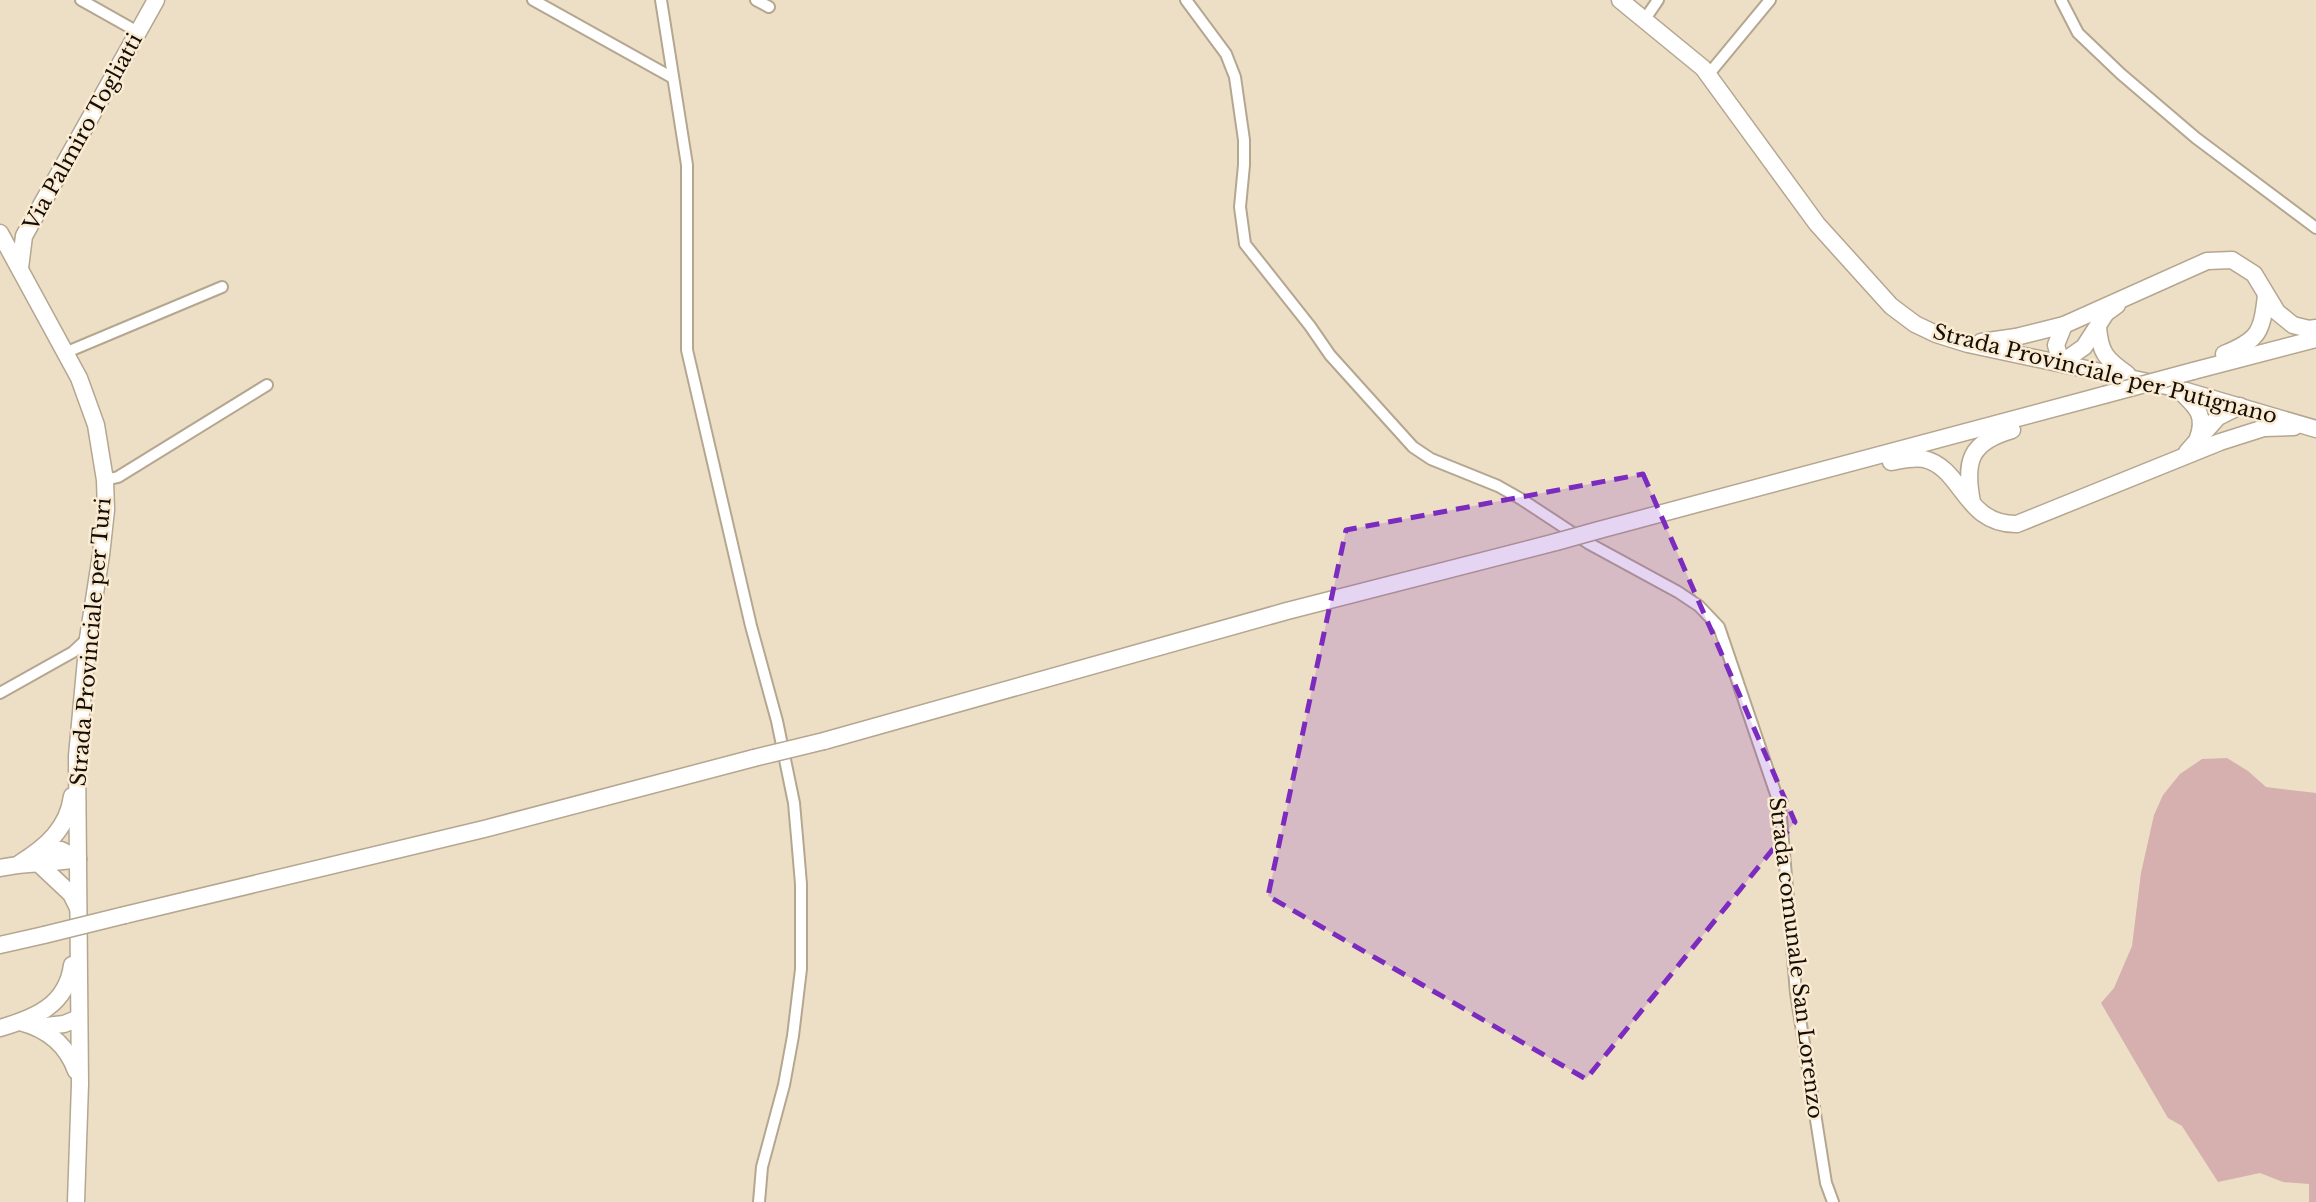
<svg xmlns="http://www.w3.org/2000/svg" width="2316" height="1202" viewBox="0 0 2316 1202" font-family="'Libre Baskerville',serif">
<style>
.green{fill:#d5b0ae}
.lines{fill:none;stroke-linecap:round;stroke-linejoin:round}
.street-casing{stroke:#b5a690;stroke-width:14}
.secondary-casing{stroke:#b5a690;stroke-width:19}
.street{stroke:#fff;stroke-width:10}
.secondary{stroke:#fff;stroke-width:16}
.secondary-bridge-casing{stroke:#b5a690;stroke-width:19;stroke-linecap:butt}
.secondary-bridge{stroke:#fff;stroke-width:16}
.marked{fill:#7b2cbf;fill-opacity:0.2;stroke:#7b2cbf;stroke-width:5;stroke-dasharray:14 9;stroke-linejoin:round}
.labels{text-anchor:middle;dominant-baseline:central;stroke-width:5;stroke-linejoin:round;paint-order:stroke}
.street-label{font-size:21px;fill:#130e06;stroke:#fbebd3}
</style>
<rect width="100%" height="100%" fill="#eddec6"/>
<!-- green -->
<polygon class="green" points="2227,758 2248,771 2266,787 2316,793 2316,1202 2309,1202 2309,1184 2283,1182 2260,1173 2218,1182 2182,1126 2168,1118 2101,1003 2114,988 2132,946 2141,873 2154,815 2163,795 2180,774 2202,759"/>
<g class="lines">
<!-- street casing -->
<g class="street-casing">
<g id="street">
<polyline points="81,0 138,32"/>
<polyline points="533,0 673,78"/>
<polyline points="661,0 687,165 687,350 751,626 777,721 794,803 797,837 801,884 801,969 793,1036 784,1085 762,1167 759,1202"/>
<polyline points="756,0 769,7"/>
<polyline points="1186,0 1226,54 1235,77 1244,140 1244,165 1240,207 1245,244 1310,326 1330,355 1413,447 1431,459 1498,486 1521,499 1588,543 1678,592 1699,606 1719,627 1780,806 1796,993 1826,1183 1833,1202"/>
<polyline points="2061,0 2078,33 2121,74 2196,138 2316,228"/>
<polyline points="1645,19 1658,0"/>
<polyline points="1708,75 1770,0"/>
<polyline points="67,352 222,287"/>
<polyline points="105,480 118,477 267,385"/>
<polyline points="0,693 73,652 88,638"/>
</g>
</g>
<!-- secondary casing -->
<g class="secondary-casing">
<g id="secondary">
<polyline points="1620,0 1703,68 1817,224 1891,306 1915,324 1936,334 1968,344 2176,388 2316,429"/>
<polyline points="0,233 79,378 96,425 105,480 106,510 101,555 88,638 77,756 80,1084 76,1202"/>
<polyline points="20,268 24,236 156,0"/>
<path d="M2098 327C2100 353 2106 359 2127 374"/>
<polyline points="1981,342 2016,337 2064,325 2207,261 2232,260 2254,274 2277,312 2293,325 2309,329 2316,328"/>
<path d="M2224 354C2259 340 2262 332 2266 295"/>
<polyline points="2061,363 2084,347 2106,313 2117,305"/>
<polyline points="2061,363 2056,345 2064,325"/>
<polyline points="2193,371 2316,339"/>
<path d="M2178 389C2194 405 2207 413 2198 438"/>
<polyline points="2187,452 2218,417 2240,406"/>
<path d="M1891 462C1902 460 1913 457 1924 459 1963 468 1964 525 2017 524L2220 442 2264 428 2294 427"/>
<path d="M1972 502C1964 461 1970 442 2012 430"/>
<polyline points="1599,530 2104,395"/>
<polyline points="824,741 1287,611 1556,542"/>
<polyline points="40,850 61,850 78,859"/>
<path d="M20 863C46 847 68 828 72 796"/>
<polyline points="38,863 71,894 78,908"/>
<path d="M0 868C26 862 52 864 78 859"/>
<polyline points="125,915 484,829 754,758"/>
<polyline points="0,945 44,935"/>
<path d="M20 1022C47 1029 67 1045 76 1071"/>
<polyline points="37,1027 64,1024 79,1018"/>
<path d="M0 1028C35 1018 67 1005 72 965"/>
</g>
</g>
<!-- street -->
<use href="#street" class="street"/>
<!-- secondary -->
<use href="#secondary" class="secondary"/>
<!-- secondary-bridge casing -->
<g class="secondary-bridge-casing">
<g id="secondary-bridge">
<polyline points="2104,395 2193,371"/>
<polyline points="1556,542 1599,530"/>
<polyline points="754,758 824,741"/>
<polyline points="44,935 125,915"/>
</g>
</g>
<!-- secondary-bridge -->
<use href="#secondary-bridge" class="secondary-bridge"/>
</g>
<!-- marked area -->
<path class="marked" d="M1643 474 1795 822 1586 1079 1268 896 1346 530Z"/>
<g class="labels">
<!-- street labels -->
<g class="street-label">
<text transform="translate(83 132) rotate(-61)">Via Palmiro Togliatti</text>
<text transform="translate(2105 374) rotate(14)">Strada Provinciale per Putignano</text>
<text transform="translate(91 642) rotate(-85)">Strada Provinciale per Turi</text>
<text transform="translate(1796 958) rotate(83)">Strada comunale San Lorenzo</text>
</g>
</g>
</svg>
